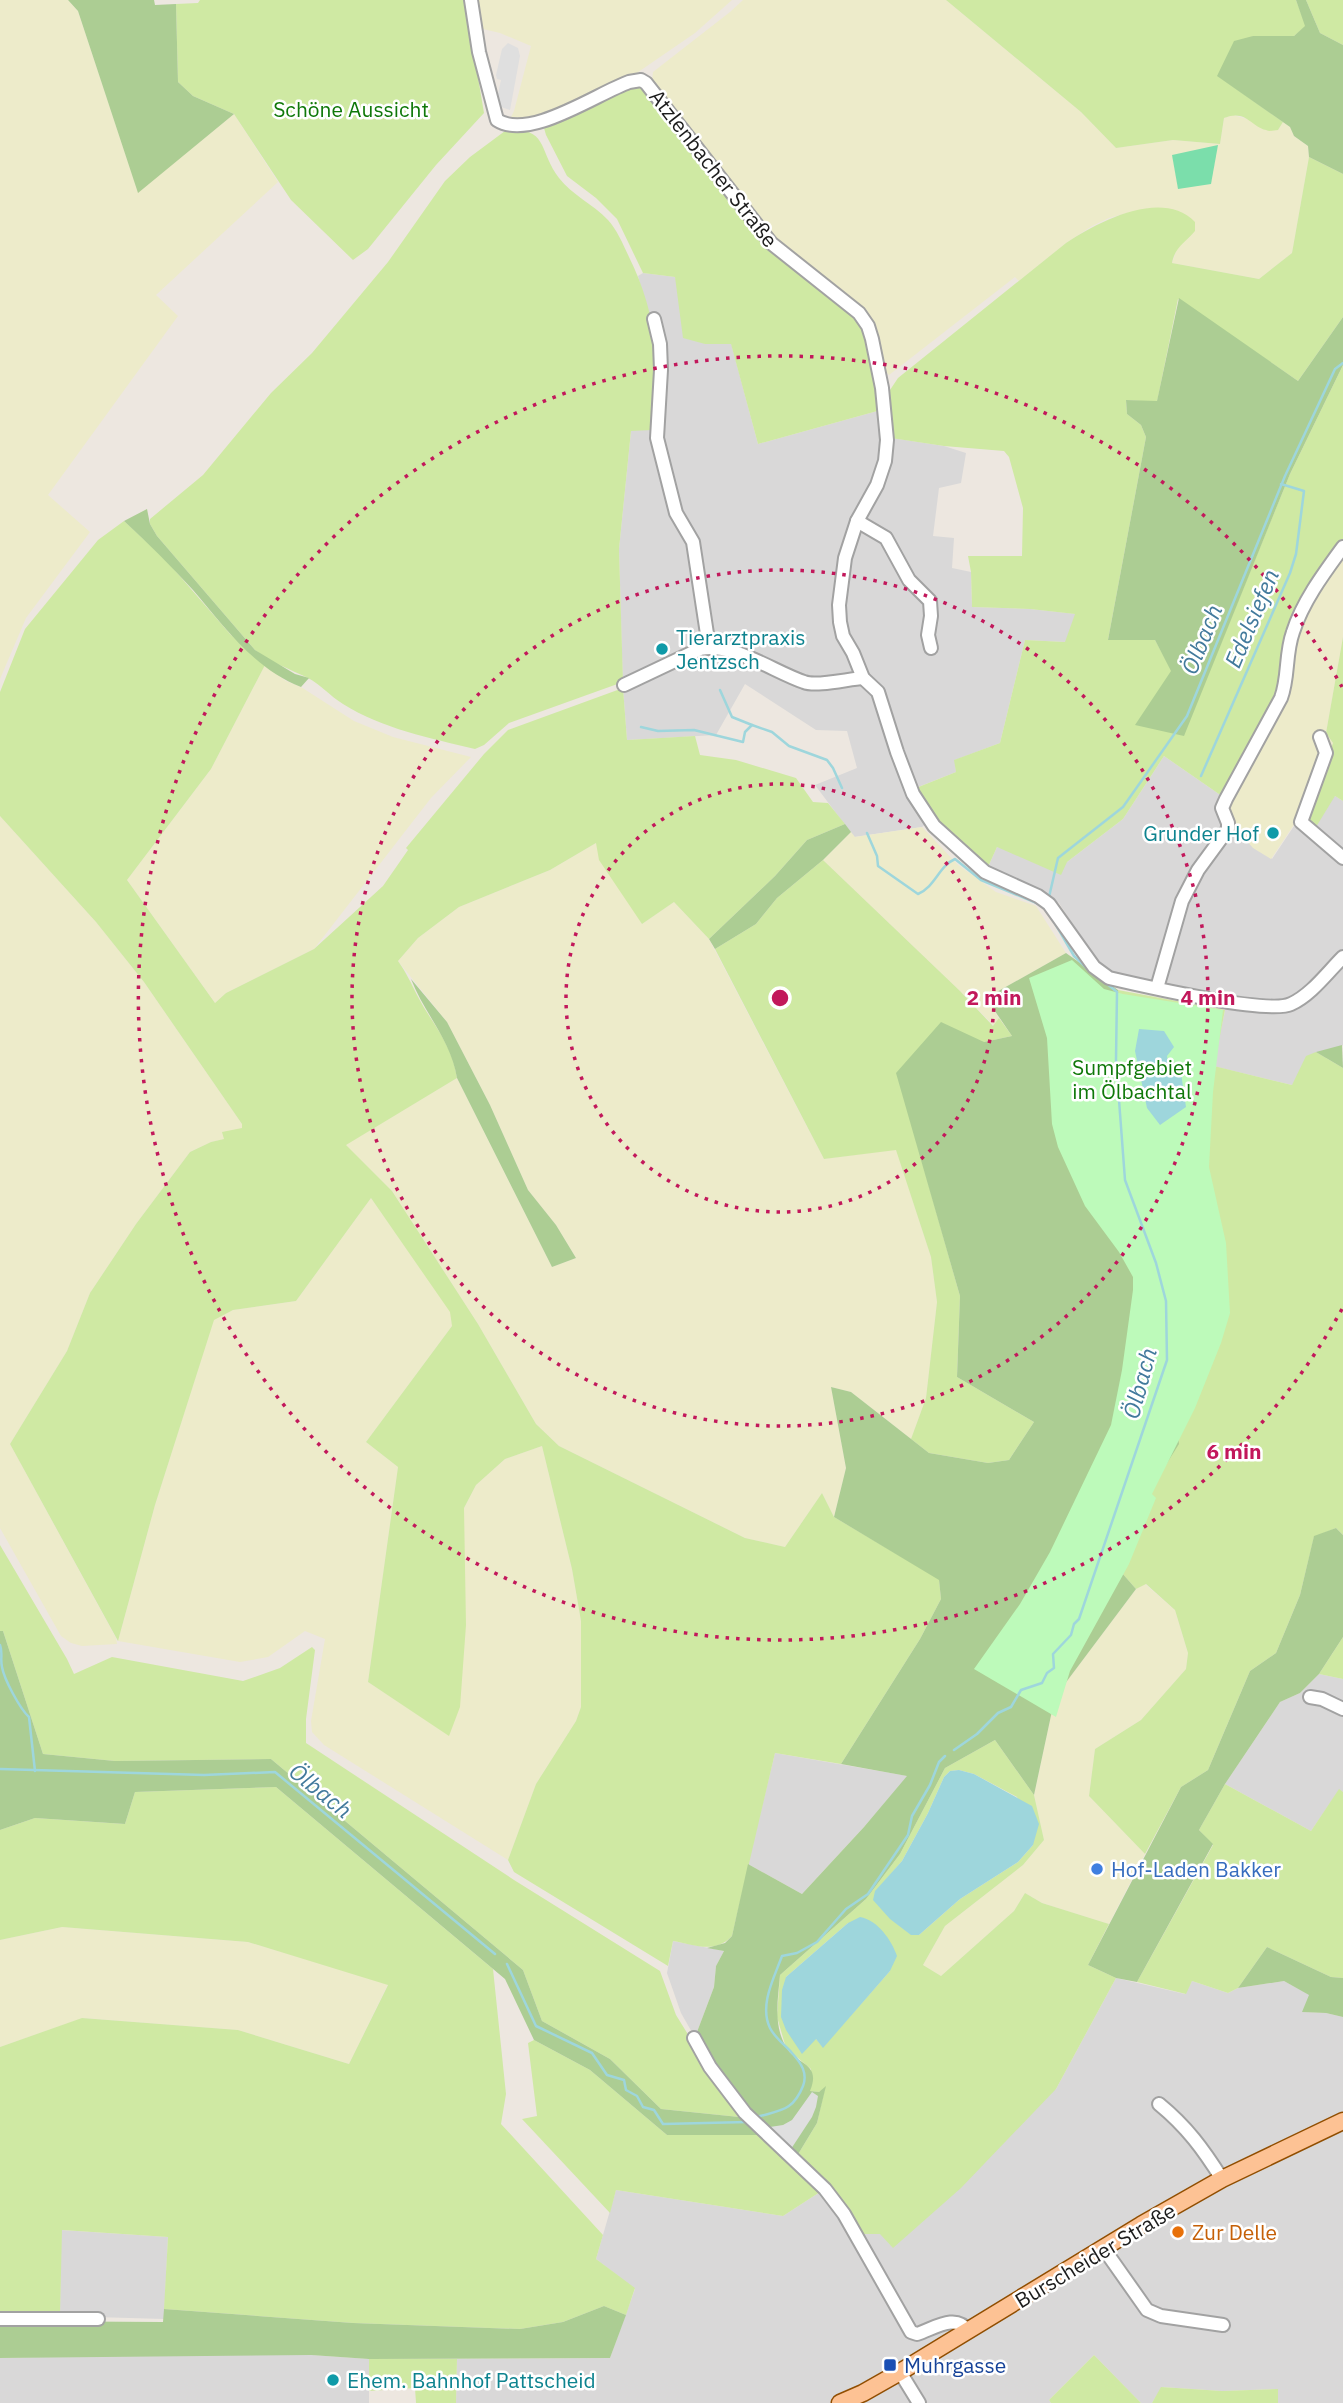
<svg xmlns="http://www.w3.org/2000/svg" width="1343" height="2403" viewBox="0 0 1343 2403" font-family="'IBM Plex Sans',sans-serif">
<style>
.residential{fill:#d9d8d8}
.farmland{fill:#edebca}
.grass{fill:#cfe9a3;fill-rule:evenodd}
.forest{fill:#accd93}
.park{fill:#bdfaba}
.pitch{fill:#7bdeab}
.parking{fill:#dfdfdf}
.water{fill:#9ed6dc}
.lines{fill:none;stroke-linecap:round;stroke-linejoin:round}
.stream{stroke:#9ed6dc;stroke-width:2.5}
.minor-casing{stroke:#a2a2a2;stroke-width:16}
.major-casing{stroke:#914e00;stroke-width:19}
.minor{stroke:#fff;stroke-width:12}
.major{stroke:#fdc294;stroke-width:16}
.ring{fill:none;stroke:#c2185b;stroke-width:3.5;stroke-dasharray:3.5 7}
.culture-dot{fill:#0f9aa8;stroke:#fff;stroke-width:2.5}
.shop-dot{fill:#3f7fe0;stroke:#fff;stroke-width:2.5}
.food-dot{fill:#e8710a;stroke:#fff;stroke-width:2.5}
.transit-dot{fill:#1a4fb4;stroke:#fff;stroke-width:2.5}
.labels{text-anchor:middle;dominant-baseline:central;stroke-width:5;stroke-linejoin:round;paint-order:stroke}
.park-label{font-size:21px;fill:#0f7809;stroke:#fff}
.street-label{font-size:21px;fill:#1b1b1b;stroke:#fff}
.culture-label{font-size:21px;fill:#0d838f;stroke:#fff;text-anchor:start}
.shop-label{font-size:21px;fill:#366cbe;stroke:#fff;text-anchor:start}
.food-label{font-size:21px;fill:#c56008;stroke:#fff;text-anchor:start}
.transit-label{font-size:21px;fill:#164399;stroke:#fff;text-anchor:start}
.water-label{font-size:23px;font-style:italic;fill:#427a9c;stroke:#fff}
.centre{fill:#c2185b;stroke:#fff;stroke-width:3.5}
.ring-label{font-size:21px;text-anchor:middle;font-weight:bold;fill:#c2185b;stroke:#fff;stroke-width:5;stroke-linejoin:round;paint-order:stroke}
</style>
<rect width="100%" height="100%" fill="#ede7e0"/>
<!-- residential -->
<g class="residential">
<polygon points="643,273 675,277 705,344 731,343 758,444 881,410 892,438 944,446 966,453 961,483 939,488 933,536 954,538 952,568 971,572 972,607 1030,609 1076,614 1066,642 1025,640 1000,743 955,760 956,772 908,791 926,824 922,827 854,837 815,785 857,768 847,731 816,730 745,684 716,735 627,740 623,688 619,549 631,431 654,339 638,276"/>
<polygon points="1164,756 1229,801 1272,859 1300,817 1335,796 1343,801 1343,1045 1292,1085 1213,1066 1228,997 1114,977 1088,949 1059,903 988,867 997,847 1067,862 1123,819"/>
<polygon points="1319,1674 1343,1679 1343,1792 1339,1790 1311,1831 1225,1784 1280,1702 1300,1693"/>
<polygon points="775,1753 908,1776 864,1827 802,1894 748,1864"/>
<polygon points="673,1941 724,1951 716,1966 714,1987 697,2032 693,2034 681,2013 667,1973"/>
<polygon points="1116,1978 1185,1994 1192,1981 1228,1993 1238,1988 1284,1981 1310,1995 1303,2012 1326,2013 1343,2017 1343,2403 1278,2403 1278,2389 1222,2391 1162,2387 1152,2403 1141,2403 1094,2355 1049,2400 1051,2403 456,2403 457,2359 610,2358 635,2289 596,2259 616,2190 783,2216 820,2192 1056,2089"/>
<polygon points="61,2230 168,2237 164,2319 60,2316"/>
<polygon points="115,2355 311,2355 369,2359 369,2403 0,2403 0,2358"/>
</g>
<!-- farmland -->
<g class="farmland">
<polygon points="0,0 68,0 78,11 138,192 234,114 278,182 156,295 178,316 48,495 90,532 26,618 0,679"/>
<polygon points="475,0 732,0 695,33 631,77 563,109 536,118 509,121 514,111 531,46 500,33 483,29 478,22"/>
<polygon points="743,0 946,0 1081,112 1116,148 1173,140 1220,144 1224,118 1233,115 1251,120 1266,130 1278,130 1283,122 1290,127 1294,136 1308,146 1309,157 1292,253 1259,279 1172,263 1178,246 1190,237 1127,213 1109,218 1092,226 1066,243 1019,281 1015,277 889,375 773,240 652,81 653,72 730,12"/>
<polygon points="1343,552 1343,637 1326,733 1333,743 1306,821 1299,817 1271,859 1253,848 1237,830 1228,812 1229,801 1290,660 1309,602"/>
<polygon points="265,665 286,681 301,687 354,721 393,737 471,757 431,798 314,949 226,993 215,1003 127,880 211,769"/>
<polygon points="0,816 96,922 144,982 242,1124 242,1128 225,1139 211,1142 190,1152 136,1224 90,1293 67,1351 10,1444 116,1638 117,1644 82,1646 71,1643 61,1636 0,1528"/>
<polygon points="922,827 958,865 996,892 1036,906 1066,953 986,998 999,1018 994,1026 960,991 823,860 851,832 855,837"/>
<polygon points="596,843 642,924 674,902 709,939 824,1159 896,1149 931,1257 937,1302 926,1398 911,1439 851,1392 831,1387 846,1468 834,1517 822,1493 785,1547 745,1538 559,1446 536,1424 478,1324 392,1191 345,1145 457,1078 552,1267 576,1258 556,1225 528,1190 490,1105 447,1022 398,961 418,938 459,907 550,870"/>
<polygon points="371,1198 451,1312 452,1326 366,1442 398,1467 368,1682 449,1735 464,1542 464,1508 476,1485 505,1459 542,1446 572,1569 581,1621 581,1707 576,1721 536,1784 508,1860 324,1745 312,1732 311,1721 325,1639 305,1631 268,1657 240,1662 118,1641 155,1505 214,1319 233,1310 296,1301"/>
<polygon points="1145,1584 1175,1610 1188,1653 1186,1669 1141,1720 1095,1749 1089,1796 1145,1854 1109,1924 1042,1903 1025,1893 1014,1911 941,1976 923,1965 945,1926 1023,1865 1044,1840 1034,1795 1055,1697 1136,1589"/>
<polygon points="62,1927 248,1942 388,1984 349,2064 238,2030 83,2018 0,2047 0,1940"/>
</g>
<!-- grass -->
<g class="grass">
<polygon points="200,0 465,0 484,113 436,165 368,249 353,260 291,200 234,114 193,96 178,82 176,4 198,3"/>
<path d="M946 0H1296L1306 26 1294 36H1253L1218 76 1283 122 1278 130C1274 130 1270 132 1266 130 1250 126 1246 109 1224 118L1220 144 1173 140 1116 148 1081 112Z"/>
<polygon points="1306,0 1343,0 1343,45 1320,33"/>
<polygon points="639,85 645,88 759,237 853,313 864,328 881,410 758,444 731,344 705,344 683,338 675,277 643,273 617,219 596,198 567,176 546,135 544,128 548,123 624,87"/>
<path d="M505 131C549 126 538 151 559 178 572 195 593 204 608 220 617 230 623 244 629 257 643 285 653 318 656 350 658 376 654 404 652 430L631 431 619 549 623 682 509 723 484 745 475 749C430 738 383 729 343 704 330 696 320 684 308 678 290 669 271 663 255 650L157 536 150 524V519L203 475 271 393 312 353 388 262 445 181 470 157Z"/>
<path d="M1309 157 1343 174V317L1298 381 1178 299 1157 402 1126 400 1127 414 1141 425 1146 437 1108 640H1155L1172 671 1183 736 1290 474 1343 365V552L1329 572 1296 631 1287 690 1229 801 1164 756 1123 819 1067 862 1061 875 997 847 988 867C953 841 940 824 916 788L956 772 954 760 1000 743 1025 640 1065 642 1075 614 1030 609 972 607 971 572 968 556H1022L1023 508 1009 457 1004 451 944 446 891 438 890 390 898 378 1066 243C1098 222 1162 188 1195 222V231C1185 243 1175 247 1172 263L1259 279 1292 253Z"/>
<path d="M124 521 165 559 230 634 265 665 211 769 127 880 215 1003 226 993 314 949 383 886 408 850 406 848 484 754 508 730 623 688 627 740 695 736 700 755 736 760 796 778 813 802 828 803 845 824 807 840 775 876 709 939 674 902 642 924 599 860 596 843 550 870 459 907 418 938 398 961C406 972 411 983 417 995 432 1024 452 1043 457 1078L346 1145 392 1191 478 1324 536 1424 559 1446 745 1538 785 1547 822 1493 834 1517 939 1579 941 1599 920 1639 841 1764 775 1753 732 1936C715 1954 695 1945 673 1941L668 1966 514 1872 508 1860 536 1784 576 1721 581 1707V1621L572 1569 542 1446 505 1459 476 1485 464 1508 466 1625 460 1707 449 1736 368 1682 398 1467 366 1442 452 1326 450 1312 371 1198 296 1301 233 1310 214 1320 155 1505 118 1641 10 1444 67 1351 90 1293 136 1224 190 1152 211 1142 224 1139 222 1132 242 1128V1124L144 982 96 922 0 816V692L25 629 98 540Z"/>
<polygon points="1343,637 1343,801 1335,796 1316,827 1306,821 1333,743 1326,733"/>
<polygon points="823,860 960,991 993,1026 999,1018 1012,1036 984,1042 897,1073 960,1296 957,1377 1034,1422 1009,1460 988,1463 929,1453 911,1439 926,1398 937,1302 931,1257 896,1150 824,1159 715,949 756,924 777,898"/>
<polygon points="1118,990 1225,1010 1214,1066 1292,1085 1306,1056 1316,1052 1343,1068 1343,1535 1336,1528 1314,1537 1300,1595 1276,1653 1250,1671 1208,1770 1181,1787 1145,1854 1089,1796 1095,1749 1141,1720 1186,1669 1188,1653 1175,1610 1146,1584 1136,1589 1108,1557 1120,1054"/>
<polygon points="0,1545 67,1659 74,1674 112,1657 243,1681 280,1668 312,1647 315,1650 306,1719 306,1743 514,1880 660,1971 676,2015 739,2117 661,2109 610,2059 542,2021 523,1970 271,1759 115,1761 43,1754 3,1631 0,1631"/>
<polygon points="1343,1637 1343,1679 1319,1674"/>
<path d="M995 1740 1034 1795 1044 1840 1023 1865 945 1926 923 1965 941 1976 1014 1911 1025 1893 1042 1903 1109 1924 1088 1965 1116 1978 1056 2089 961 2188 893 2248 880 2234H862L797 2156 817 2123 825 2088 819 2092 810 2091 811 2069 786 2048 777 2017 780 1975 866 1899 900 1854 945 1768ZM959 1770 974 1774 1017 1797 1033 1845 1018 1862 960 1899 919 1935 876 1891 902 1861 928 1813 944 1777 950 1771ZM848 1923 890 1971 823 2047 816 2039 786 1977Z"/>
<polygon points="1225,1784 1311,1831 1339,1789 1343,1792 1343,1978 1331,1977 1267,1947 1238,1988 1228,1993 1192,1981 1186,1994 1137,1982 1213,1845 1199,1830"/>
<polygon points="276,1787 493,1969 506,2094 501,2124 603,2235 596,2259 635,2288 626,2315 604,2306 563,2322 520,2329 353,2323 164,2309 168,2237 62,2230 60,2316 0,2316 0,2047 82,2018 238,2030 349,2064 388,1985 248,1942 62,1927 0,1940 0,1830 35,1818 125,1824 135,1792"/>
<polygon points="534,2040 590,2070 667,2135 759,2135 820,2192 783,2216 616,2190 610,2213 522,2119 537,2116 528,2043"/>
<polygon points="1094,2355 1141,2403 1051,2403 1049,2400"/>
<polygon points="369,2359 457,2359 456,2403 416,2403 415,2388 369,2391"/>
<polygon points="1161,2387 1222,2391 1278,2389 1278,2403 1152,2403"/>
</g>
<!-- forest -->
<g class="forest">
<polygon points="68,0 154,0 155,5 176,4 178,82 193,96 234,114 138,193 78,11"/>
<polygon points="1296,0 1306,0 1320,33 1343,45 1343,174 1309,157 1308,146 1294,136 1290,127 1217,76 1234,41 1253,36 1294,36 1305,26"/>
<polygon points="1179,298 1298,381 1343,317 1343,365 1290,474 1184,736 1135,725 1171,671 1155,640 1108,640 1146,437 1141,425 1127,414 1126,400 1157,401"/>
<path d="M147 509 150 524 157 536 255 650 295 674 309 678 301 687C254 669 224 626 193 590 171 566 148 543 124 521Z"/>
<polygon points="845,824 851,832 823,860 777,898 756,924 715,949 709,939 775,876 807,840"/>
<path d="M1066 953 1118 990 1121 1056 1155 1264 1179 1444 1108 1557 1136 1589 1055 1697 1034 1795 995 1740 945 1768 900 1854 866 1899 780 1975C778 1999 773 2025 786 2047 796 2065 822 2062 810 2091L819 2092 826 2086 817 2123 797 2156 753 2120 693 2034 697 2032 714 1987 716 1966 724 1951 707 1948 725 1943 732 1936 748 1864 802 1894 864 1827 907 1776 841 1764 920 1639 941 1599 939 1580 834 1517 846 1468 831 1387 851 1392 929 1453 988 1463 1009 1460 1034 1422 957 1377 960 1296 896 1073 941 1022 984 1042 1012 1036 986 998Z"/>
<path d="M411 979 447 1022 490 1105 528 1190 556 1225 576 1258 552 1267 457 1078C451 1040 424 1013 411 979Z"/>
<polygon points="1342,1045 1343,1068 1316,1052"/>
<polygon points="1336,1528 1343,1535 1343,1637 1319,1674 1300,1693 1280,1702 1225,1784 1199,1830 1213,1844 1137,1982 1116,1978 1088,1965 1181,1787 1208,1770 1250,1671 1276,1653 1300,1595 1314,1536"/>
<polygon points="0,1631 3,1631 43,1754 115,1761 271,1759 523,1970 542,2021 610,2059 661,2109 739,2117 759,2135 667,2135 590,2070 534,2040 505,1979 276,1787 135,1792 125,1824 35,1818 0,1830"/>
<polygon points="1267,1947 1331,1977 1343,1978 1343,2017 1326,2013 1302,2012 1309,1995 1284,1981 1238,1988"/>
<polygon points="604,2306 626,2315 610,2358 369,2359 311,2355 0,2358 0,2321 163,2322 164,2309 353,2323 520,2329 563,2322"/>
</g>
<!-- park -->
<polygon class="park" points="1072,960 1104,989 1123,994 1223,1010 1213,1092 1209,1167 1226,1243 1230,1313 1221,1343 1195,1408 1152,1494 1156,1498 1129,1564 1070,1671 1056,1717 974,1669 1020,1604 1050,1552 1111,1425 1122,1370 1133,1290 1133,1277 1119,1252 1085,1206 1058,1147 1052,1124 1047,1038 1029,978"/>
<!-- pitch -->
<polygon class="pitch" points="1218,145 1211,184 1178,189 1172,155"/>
<!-- parking -->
<g class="parking">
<polygon points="508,43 518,48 520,56 510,110 498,106 496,103 501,80 497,79 496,75 502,49"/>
<polygon points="812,2092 818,2096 816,2107 812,2117 791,2149 770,2127 783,2125 792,2120"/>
</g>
<!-- water -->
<g class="water">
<polygon points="1139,1029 1164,1031 1174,1047 1167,1056 1169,1070 1181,1073 1186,1107 1160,1125 1147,1108 1135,1051"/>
<polygon points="959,1770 974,1774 1032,1806 1039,1824 1033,1845 1018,1862 960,1899 919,1935 911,1935 890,1919 873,1900 875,1891 902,1861 928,1813 944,1777 950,1771"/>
<path d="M860 1917C878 1920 892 1941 897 1956L890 1971 823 2048 816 2039 802 2054 786 2030 781 2017 782 1990 786 1977 848 1923Z"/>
</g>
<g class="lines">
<!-- stream -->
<g class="stream">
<polyline points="720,690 732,717 752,725"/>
<polyline points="641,727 658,731 694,730 743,742 745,732 752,725 772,732 789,746 827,760 833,768 842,788"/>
<polyline points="1201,776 1290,573 1296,554 1304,491 1281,484"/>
<path d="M867 833 877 856 878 866 918 894C935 887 939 866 955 859L981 880 1039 904"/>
<polyline points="1049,897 1058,858 1123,807 1187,716 1285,476 1335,369 1343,363"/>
<polyline points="1045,906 1074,956 1088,969"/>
<path d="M0 1645C3 1653 0 1659 2 1667 4 1679 20 1709 29 1717L35 1771"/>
<polyline points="954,1750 977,1734 998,1713 1011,1707 1021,1690 1042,1683 1047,1673 1054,1668 1053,1654 1071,1635 1074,1624 1079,1619 1167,1360 1166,1301 1156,1263 1125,1180 1116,1060 1117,992 1105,982"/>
<polyline points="0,1769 204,1775 275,1772 495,1954"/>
<polyline points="507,1964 536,2026 592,2053 607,2075 624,2080 626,2090 637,2096 643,2107 654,2110 663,2124 747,2122"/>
<path d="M757 2117C781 2110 793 2111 803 2086 808 2073 801 2063 792 2053 785 2045 775 2038 770 2028 759 2005 774 1978 782 1956L797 1953 817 1942 846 1909 868 1894 908 1835 912 1816 930 1785 939 1762 945 1756"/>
</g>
<!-- minor casing -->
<g class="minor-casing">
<g id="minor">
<path d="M471 0 479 52 497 120C529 141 596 94 629 82L641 80 646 83 771 243 859 313 868 326 872 339 882 388 887 440 885 461 877 485 857 521 845 558 839 605 840 622 843 636 853 653 863 678 878 692 897 752 913 794 934 826 985 872 1038 896 1049 904 1094 967 1109 978C1139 985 1268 1015 1291 1004 1311 995 1327 973 1343 957"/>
<polyline points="654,319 660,344 661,370 657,438 676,513 693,542 709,647"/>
<polyline points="857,521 886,538 909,580 930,601 931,616 928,635 931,648"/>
<path d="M624 685 700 649C733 642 774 672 804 682 816 687 848 679 863 678"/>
<polyline points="1320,737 1326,753 1301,822 1343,858"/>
<path d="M1157 988 1182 901 1198 870 1228 829V823L1222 808 1226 799 1281 698C1289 677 1285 654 1293 632 1303 601 1324 573 1343 547"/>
<polyline points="1310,1697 1322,1699 1343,1709"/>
<path d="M694 2038 710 2067 745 2113 825 2189 844 2214 911 2332 917 2334C935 2328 956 2313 968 2331"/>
<path d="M1159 2104C1187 2127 1203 2149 1222 2179"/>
<polyline points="1104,2249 1147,2310 1161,2316 1223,2325"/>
<polyline points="0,2319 98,2319"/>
<polyline points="900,2372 919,2403"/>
</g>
</g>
<!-- major casing -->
<g class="major-casing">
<polyline id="major" points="840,2403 863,2393 900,2372 1141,2225 1222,2179 1343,2121"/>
</g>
<!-- minor -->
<use href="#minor" class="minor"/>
<!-- major -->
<use href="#major" class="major"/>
</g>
<!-- distance rings -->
<g class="ring">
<circle cx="780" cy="998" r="214"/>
<circle cx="780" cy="998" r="428"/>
<path d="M1342 1309A642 642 0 1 1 1342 687"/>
</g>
<!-- markers -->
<g class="culture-dot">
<circle cx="662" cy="649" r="7"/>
<circle cx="1273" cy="833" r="7"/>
<circle cx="333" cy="2380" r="7"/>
</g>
<circle class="shop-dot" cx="1097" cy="1869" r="7"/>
<circle class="food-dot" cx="1178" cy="2232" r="7"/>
<rect class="transit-dot" x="883" y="2358" width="14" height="14" rx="3.5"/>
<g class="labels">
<!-- park labels -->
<g class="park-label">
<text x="351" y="109">Schöne Aussicht</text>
<text x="1132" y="1067">Sumpfgebiet<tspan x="1132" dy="24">im Ölbachtal</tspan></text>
</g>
<!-- street labels -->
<g class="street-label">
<text transform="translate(714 168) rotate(52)">Atzlenbacher Straße</text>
<text transform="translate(1095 2255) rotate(-31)">Burscheider Straße</text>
</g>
<!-- culture labels -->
<g class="culture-label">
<text x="676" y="637">Tierarztpraxis<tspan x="676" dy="24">Jentzsch</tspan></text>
<text x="1259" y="833" text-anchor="end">Grunder Hof</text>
<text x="347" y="2380">Ehem. Bahnhof Pattscheid</text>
</g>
<!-- shop labels -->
<g class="shop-label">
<text x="1111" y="1869">Hof-Laden Bakker</text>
</g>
<!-- food labels -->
<g class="food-label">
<text x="1192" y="2232">Zur Delle</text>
</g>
<!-- transit labels -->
<g class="transit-label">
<text x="904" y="2365">Muhrgasse</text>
</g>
<!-- water labels -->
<g class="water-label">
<text transform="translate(1251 618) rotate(-67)">Edelsiefen</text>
<text transform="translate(1201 639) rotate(-68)">Ölbach</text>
<text transform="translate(1139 1383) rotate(-75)">Ölbach</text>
<text transform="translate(321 1790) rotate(39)">Ölbach</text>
</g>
</g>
<circle cx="780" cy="998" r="10" class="centre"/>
<g class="ring-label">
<text x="994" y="1005">2 min</text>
<text x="1208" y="1005">4 min</text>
<text x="1234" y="1459">6 min</text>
</g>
</svg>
